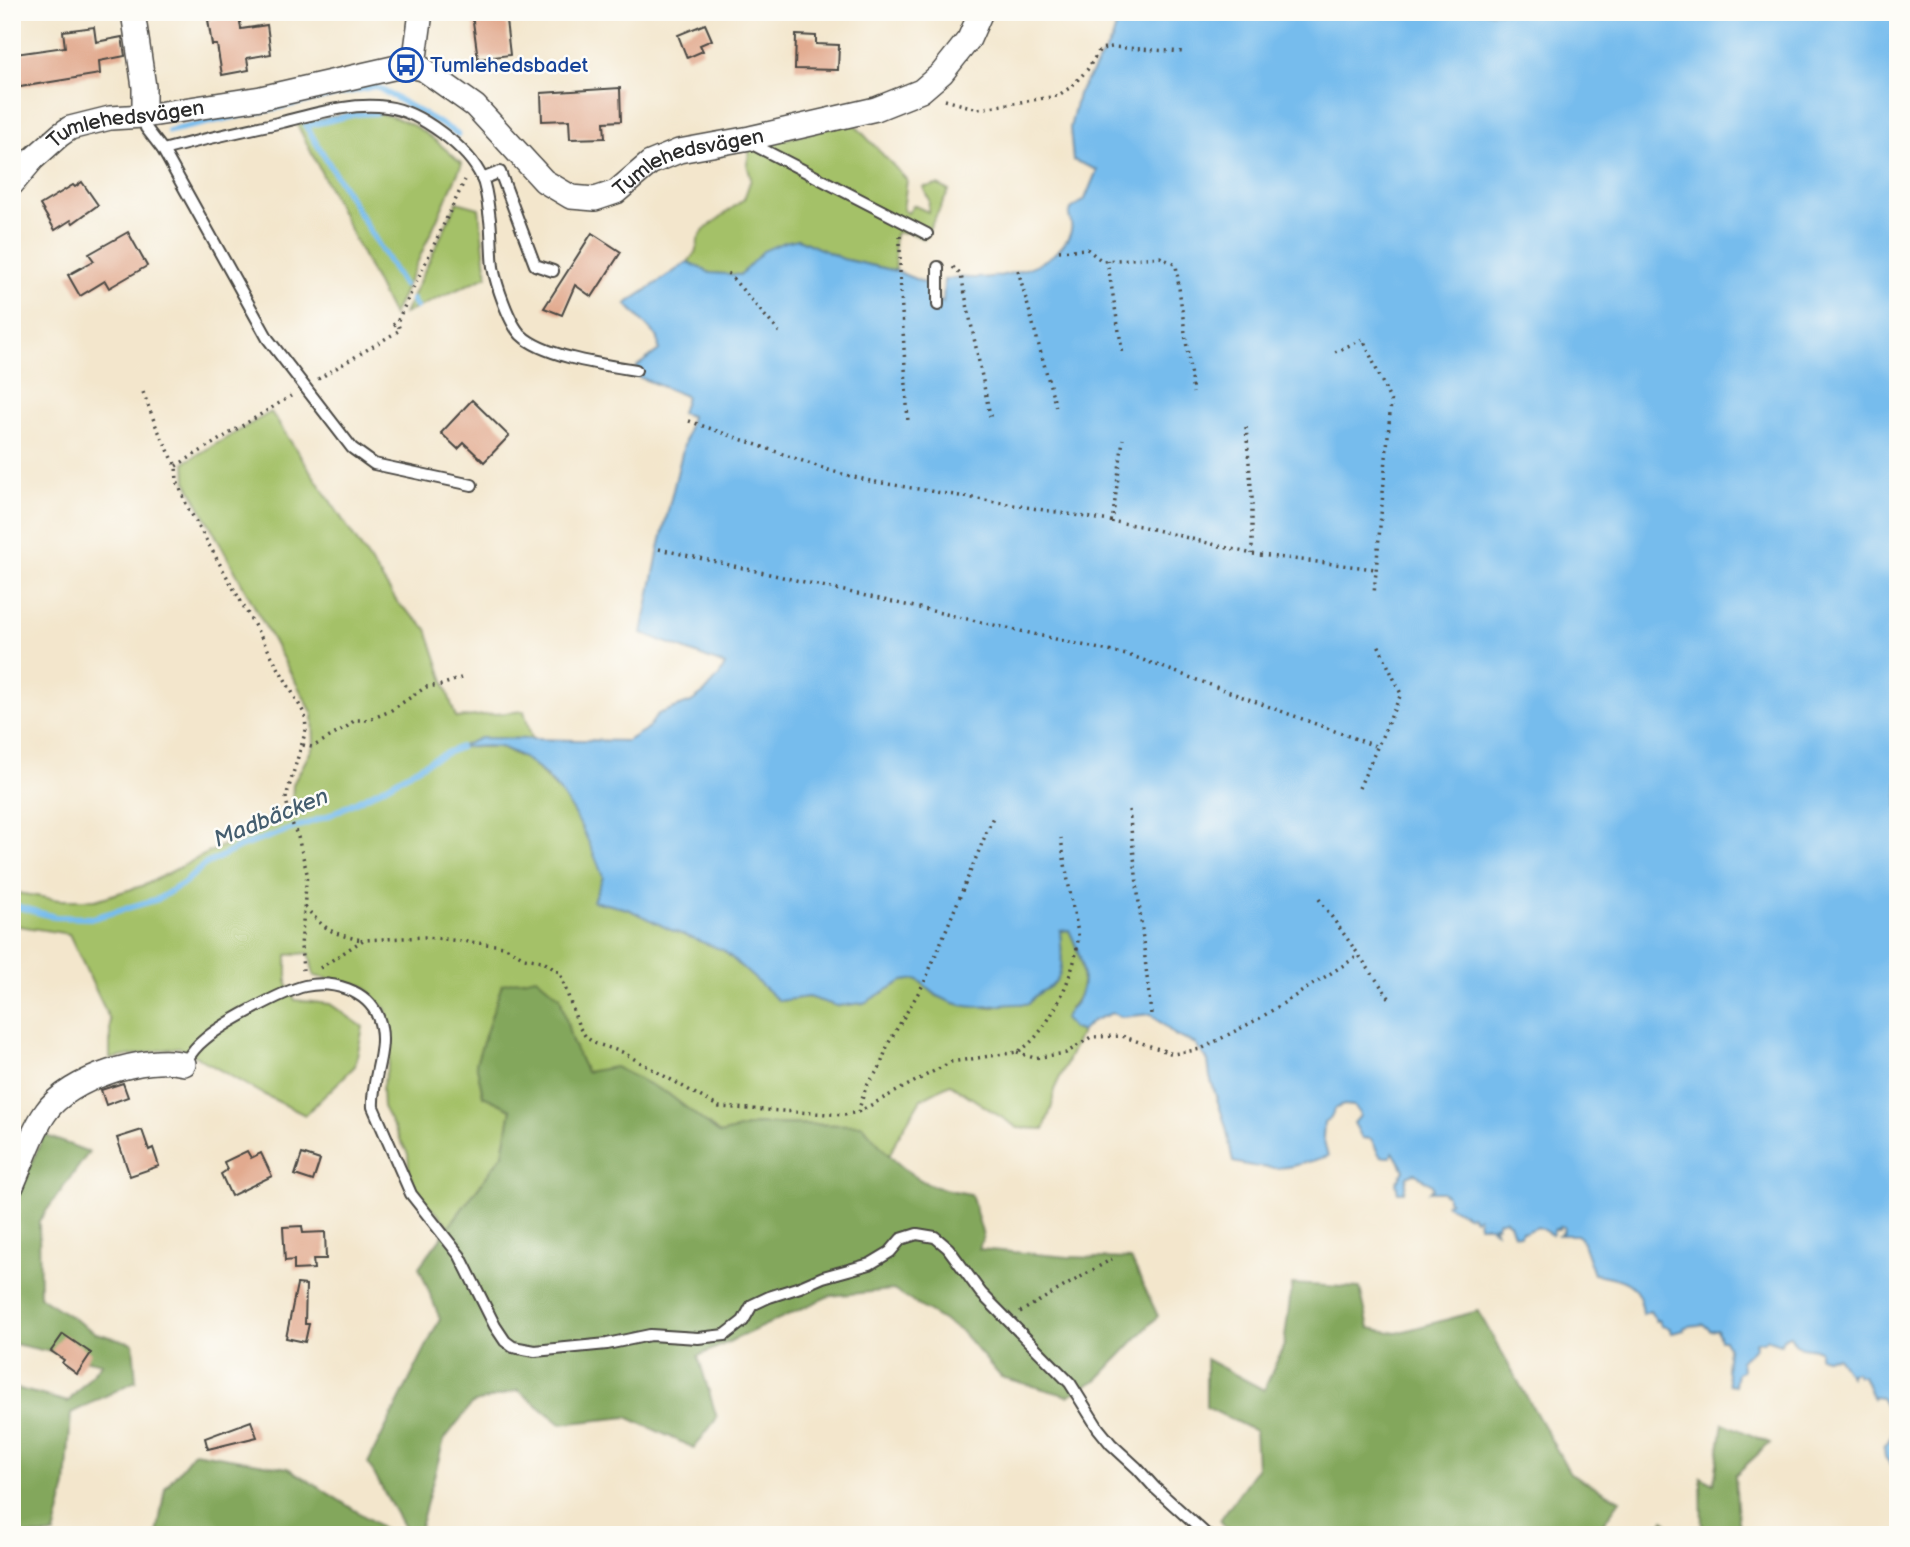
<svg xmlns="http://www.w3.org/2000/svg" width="1910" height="1547" viewBox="0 0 1910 1547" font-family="'Balsamiq Sans',sans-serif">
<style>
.green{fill:#a4c168;stroke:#68764a;stroke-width:2}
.forest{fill:#83a75c;stroke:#576944;stroke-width:2}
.water{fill:#76bced;stroke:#50748c;stroke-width:2}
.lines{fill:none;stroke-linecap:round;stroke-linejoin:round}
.stream{stroke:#76bced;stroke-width:6}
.building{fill:#e2aa8f}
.service-casing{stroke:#494743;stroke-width:14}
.minor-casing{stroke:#494743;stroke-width:26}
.path{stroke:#494743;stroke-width:3.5;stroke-dasharray:2 5;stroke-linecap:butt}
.service{stroke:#fff;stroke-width:10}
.minor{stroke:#fff;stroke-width:23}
.labels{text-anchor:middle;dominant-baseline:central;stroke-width:5;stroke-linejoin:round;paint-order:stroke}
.transit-label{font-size:21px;fill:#164399;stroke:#fdfcf7;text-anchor:start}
.street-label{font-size:21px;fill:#2b2b2b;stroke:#fdfcf7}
.water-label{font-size:23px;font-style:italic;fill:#455e6f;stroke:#fdfcf7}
</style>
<rect width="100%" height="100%" fill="#fdfcf7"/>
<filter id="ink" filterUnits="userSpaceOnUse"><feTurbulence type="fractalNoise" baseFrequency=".0143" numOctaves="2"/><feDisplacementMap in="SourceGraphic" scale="14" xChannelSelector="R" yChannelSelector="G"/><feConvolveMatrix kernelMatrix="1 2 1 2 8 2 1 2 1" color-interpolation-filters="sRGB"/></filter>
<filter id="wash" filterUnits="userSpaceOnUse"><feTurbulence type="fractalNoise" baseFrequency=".00686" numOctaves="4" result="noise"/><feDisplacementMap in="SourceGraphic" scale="28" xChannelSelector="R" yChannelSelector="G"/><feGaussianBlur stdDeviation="1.57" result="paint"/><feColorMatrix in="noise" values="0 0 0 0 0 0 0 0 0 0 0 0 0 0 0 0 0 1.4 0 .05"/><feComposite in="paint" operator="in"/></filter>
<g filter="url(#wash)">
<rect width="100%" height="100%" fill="#f3e6cc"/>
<!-- green -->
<g class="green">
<path d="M355 112C404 111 428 133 462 164L393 316 297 124Z"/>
<polygon points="852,122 907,180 903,210 908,213 913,205 928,212 929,200 923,187 938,185 949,191 924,239 908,232 896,233 894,239 896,271 843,259 798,239 740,275 710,273 688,262 697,250 698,239 704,230 744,199 751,179 747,164 750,148"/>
<polygon points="457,202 479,208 487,276 404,314"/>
<path d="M271 412 398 603 427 629 456 718 524 711 532 739 480 738 462 747H500L529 761 561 793 586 833 604 877 593 901 628 909 671 930 723 950 779 1001 808 997 837 1006 864 1003 903 981 917 979 937 996 951 1001 990 1008 1011 1003 1029 1004C1035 993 1041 993 1051 986 1066 975 1061 948 1060 931L1069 930C1081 955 1092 987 1069 1009L1072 1028 1081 1032 1054 1090 1052 1106 1044 1129 1018 1128 950 1084 921 1099 896 1140 889 1157 862 1125 758 1124 720 1134 667 1093 586 1072 572 1042 560 997 511 1109 503 1154 449 1226 420 1196 409 1173 408 1154 383 1107 382 1088 389 1062 392 1033 386 1010 364 986 314 976 309 953 287 955V984L295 1000 330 1004 363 1027 355 1066 305 1115 261 1093 179 1047 110 1059V1020L69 934 12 925V892L59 900H95L145 885 275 819 292 806 293 784 314 745 313 714 186 481 185 462Z"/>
</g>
<!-- forest -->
<g class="forest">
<path d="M536 977 560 997 572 1042 586 1072 615 1067 667 1093 720 1134 758 1124 862 1125C883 1149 903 1174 933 1186 945 1190 959 1192 971 1194L983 1236 979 1249 1068 1257 1131 1259 1158 1316 1098 1379 1068 1396 1001 1377 962 1332 893 1290 829 1296 698 1356 717 1418 694 1448 627 1417 561 1424 518 1390 472 1404 444 1440 418 1535H408L368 1463 440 1319 419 1267 503 1154 511 1109 483 1096 476 1063 502 984Z"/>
<polygon points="44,1135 89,1152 39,1221 40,1297 96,1333 133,1343 136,1381 71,1413 66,1486 54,1535 12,1535 12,1387 68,1402 102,1363 14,1344 12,1338 12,1207"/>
<polygon points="1292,1284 1360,1288 1369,1328 1397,1333 1478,1311 1570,1473 1620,1500 1602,1525 1590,1535 1231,1535 1220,1520 1257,1468 1255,1431 1206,1407 1206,1359 1264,1390 1284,1345"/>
<polygon points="1723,1423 1770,1443 1735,1475 1739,1535 1702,1535 1701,1477 1714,1484"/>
<polygon points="194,1452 288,1468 394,1535 157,1535 165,1488"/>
<polygon points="1664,1520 1678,1535 1652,1535"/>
</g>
<!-- water -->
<path class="water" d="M1120 12H1898V1467L1890 1464 1885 1457 1884 1447C1894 1436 1897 1421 1889 1406L1887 1408 1881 1398 1874 1397 1873 1399 1863 1376H1858L1856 1372 1850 1373V1376L1837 1357 1825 1358 1819 1356V1350C1813 1347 1799 1349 1795 1344 1793 1341 1792 1338 1789 1335L1783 1338 1781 1344 1767 1339 1763 1342 1757 1341 1755 1342 1756 1347 1741 1361 1742 1370 1737 1373 1735 1385 1729 1384 1726 1370 1728 1346 1724 1340H1720L1717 1329 1711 1331 1703 1324C1694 1327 1691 1324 1683 1328L1684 1330 1672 1333 1670 1328 1661 1326 1659 1320 1656 1321 1650 1311 1643 1314C1640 1282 1623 1278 1594 1274L1581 1238 1577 1235H1559L1563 1232 1564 1227 1559 1226V1229H1555L1552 1235 1538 1227 1525 1232 1522 1231 1520 1235 1514 1234 1510 1223 1505 1219 1498 1221 1497 1226H1493L1495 1230 1489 1226H1479L1478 1217 1475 1219 1471 1215 1467 1216 1446 1204 1450 1202 1447 1200V1196L1442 1192H1429L1433 1189 1432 1185 1414 1173 1407 1176 1404 1192H1398L1396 1183 1404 1170 1393 1152 1390 1157C1375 1158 1378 1148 1371 1139L1362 1138 1354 1123 1360 1116 1359 1112 1353 1106 1344 1105 1334 1109 1331 1118 1324 1123 1323 1137 1328 1156C1288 1169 1274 1172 1233 1162L1226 1127 1210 1077 1208 1061 1194 1043 1176 1036 1151 1014 1122 1017 1112 1013 1092 1021 1081 1032 1072 1028 1064 1019C1067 1012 1073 1007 1077 1001 1090 978 1079 951 1069 930L1060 931C1061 948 1066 976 1051 986 1041 993 1035 993 1029 1004 992 1002 975 1016 938 996 931 992 925 984 917 979L903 981 864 1003 837 1006 808 997 779 1001 723 950 671 930 628 909 593 901 603 877C584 827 558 768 503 748 491 744 473 748 460 747L480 738 627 741 648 728 658 714 691 702 705 692 719 676 725 665 642 633 659 548 691 416 681 413 686 396 636 376 637 366 659 350 658 338 626 304 688 262 710 273 740 275 763 251 784 242 798 239 843 259 896 271 930 285 933 297 943 303 944 280C960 276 961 278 976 278 1003 278 1046 267 1063 245 1071 235 1074 228 1069 216L1071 209 1085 199 1097 170 1073 160 1070 128 1078 94 1112 40Z"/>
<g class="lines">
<!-- stream -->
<g class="stream">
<polyline points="377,113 356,114 306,126 403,285"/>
<polyline points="169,131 375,86 458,134"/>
<polyline points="412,300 416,307"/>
<polyline points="12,905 55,917 93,918 158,899 184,883 204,865 240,847 328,816 383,788 433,759 460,747"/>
</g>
</g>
<g id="blocks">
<!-- building -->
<g class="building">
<polygon points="487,12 505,12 510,55 478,59 472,14"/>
<polygon points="239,15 241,29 267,25 271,54 247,58 249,70 222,75 217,45 212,45 208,20"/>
<polygon points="705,24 712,40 700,45 703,51 687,58 678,35"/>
<polygon points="94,27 96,42 122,37 125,56 99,61 100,74 20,87 15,54 65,47 63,31"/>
<polygon points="796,35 816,36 816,44 839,45 838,70 795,69"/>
<polygon points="620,88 621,121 604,122 605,138 570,139 569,120 542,121 541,93"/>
<polygon points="82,182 98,205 73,223 71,220 55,230 40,205 73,185 75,187"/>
<polygon points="128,232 147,266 109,288 105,281 80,296 68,275 94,261 89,254"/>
<polygon points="592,233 621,252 592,297 575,285 562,315 544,308"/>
<polygon points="472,400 509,436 484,462 464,443 458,449 441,433"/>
<polygon points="123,1083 128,1097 106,1105 101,1090"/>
<polygon points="142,1130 149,1150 153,1148 159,1166 130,1176 117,1138"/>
<polygon points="247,1151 251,1158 261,1153 272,1176 231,1196 221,1174 227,1170 224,1162"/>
<polygon points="302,1154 320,1160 313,1181 295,1175"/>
<polygon points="302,1226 303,1233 325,1232 326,1259 313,1259 314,1269 294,1270 294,1260 285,1261 283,1227"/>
<polygon points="297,1284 306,1285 305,1324 309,1324 305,1342 286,1338"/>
<polygon points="63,1334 91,1353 77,1374 62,1363 64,1360 51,1351"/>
<polygon points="251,1421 257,1437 208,1449 205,1438"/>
</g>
</g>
</g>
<g filter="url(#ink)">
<use href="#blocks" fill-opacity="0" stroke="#494743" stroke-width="2"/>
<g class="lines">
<!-- service casing -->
<g class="service-casing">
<g id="service">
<polyline points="144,116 146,128 163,150 268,339 352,448 374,464 472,485"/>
<polyline points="752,140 754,145 927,234"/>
<path d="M163 150C202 139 242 131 282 122 315 114 352 102 387 107 419 111 469 148 482 178 487 190 488 206 490 220 492 235 491 251 493 267 496 284 509 323 521 335 544 357 605 365 636 370"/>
<polyline points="482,179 500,172 535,265 553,271"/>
<polyline points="938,267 938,305"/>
<path d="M184 1064C190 1054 196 1046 205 1039 222 1024 283 991 305 986 332 980 367 990 378 1017 390 1047 371 1077 373 1107L411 1194 460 1256 495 1326 505 1341 513 1347 535 1351 607 1344 650 1335 698 1338 725 1335 743 1321 752 1305 769 1297 800 1287 823 1277 870 1264 890 1252 901 1239 917 1234 935 1237 948 1248 981 1293 1070 1383 1098 1428 1111 1444 1137 1468 1155 1488 1207 1535"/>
</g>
</g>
<!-- minor casing -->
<g class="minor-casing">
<g id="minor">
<polyline points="133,12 144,87 144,116"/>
<polyline points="414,65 421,12"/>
<path id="s1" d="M12 184 33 159 60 135 70 128 110 118 144 116 261 98 406 65 423 69 475 106 544 181 571 197 595 199 616 192 650 163 679 151 750 138 876 109 921 91 942 73 969 39 981 12"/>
<path d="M12 1186C23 1162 31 1133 46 1112 68 1079 147 1054 184 1064"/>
</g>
</g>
<!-- path -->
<g class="path">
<polyline points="945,100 978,109 1057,96 1071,87 1087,70 1100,49 1112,47 1184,52"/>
<polyline points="900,236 900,274 908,423"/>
<polyline points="1059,251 1087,249 1102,261 1160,257 1176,265 1193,393"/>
<polyline points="1107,260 1123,355"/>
<polyline points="953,267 961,275 991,420"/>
<polyline points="1018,270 1057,411"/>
<polyline points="728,273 779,332"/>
<polyline points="393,325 397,322 465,180"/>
<polyline points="1335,352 1363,339 1391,402 1374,594"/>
<polyline points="318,379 400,330 397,322"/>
<polyline points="143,392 156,426 176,466 177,481 187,506 305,715 306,730 286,797 289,816 298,837 307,873 301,946 303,970"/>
<polyline points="689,421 831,471 870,481 1140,526 1252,554 1375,569"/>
<polyline points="1246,427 1252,498 1252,554"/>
<polyline points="176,466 291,396"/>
<polyline points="1112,523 1123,439"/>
<polyline points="659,549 1135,657 1378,747"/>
<polyline points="303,745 312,747 344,729 355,720 369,720 390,711 426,687 441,685 461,678"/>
<polyline points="1359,788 1401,694 1377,642"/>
<polyline points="1129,810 1151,1014"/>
<polyline points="1319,899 1390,999"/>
<path d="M305 907C326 930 331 934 362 940"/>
<path d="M320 968 363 940 426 937 504 946 524 958 542 961 560 973 579 1027 586 1037 594 1043 622 1052 719 1107 844 1115 858 1112 951 1062 1017 1052C1047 1038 1079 967 1078 935 1077 925 1074 913 1072 903 1068 881 1064 860 1061 838"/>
<polyline points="1017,1052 1034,1058 1066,1053 1091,1037 1122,1036 1173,1054 1201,1049 1260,1018 1358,956"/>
<polyline points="858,1112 866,1087 880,1067 888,1044 924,983 993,817"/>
<polyline points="1020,1312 1112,1259"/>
<polyline points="1896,1535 1898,1534"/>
</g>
<!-- service -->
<use href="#service" class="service"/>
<!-- minor -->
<use href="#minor" class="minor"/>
</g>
</g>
<!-- icons -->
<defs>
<g id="bus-ring" transform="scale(1.75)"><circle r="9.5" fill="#fdfcf7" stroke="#1a4fb4" stroke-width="1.5"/><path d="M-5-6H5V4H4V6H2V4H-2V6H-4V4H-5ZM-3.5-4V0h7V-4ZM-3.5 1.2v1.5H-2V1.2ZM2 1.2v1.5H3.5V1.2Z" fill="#1a4fb4"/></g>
</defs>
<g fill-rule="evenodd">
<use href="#bus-ring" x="406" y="65"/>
</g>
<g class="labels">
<!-- transit labels -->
<g class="transit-label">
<text x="430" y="65">Tumlehedsbadet</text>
</g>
<!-- street labels -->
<g class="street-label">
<text stroke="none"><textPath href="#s1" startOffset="136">Tumlehedsvägen</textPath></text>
<text stroke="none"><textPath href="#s1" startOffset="765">Tumlehedsvägen</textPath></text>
</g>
<!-- water labels -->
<g class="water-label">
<text transform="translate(271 818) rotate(-22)">Madbäcken</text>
</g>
</g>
<!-- margin -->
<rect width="1910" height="1547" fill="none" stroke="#fdfcf7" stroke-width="42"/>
</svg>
